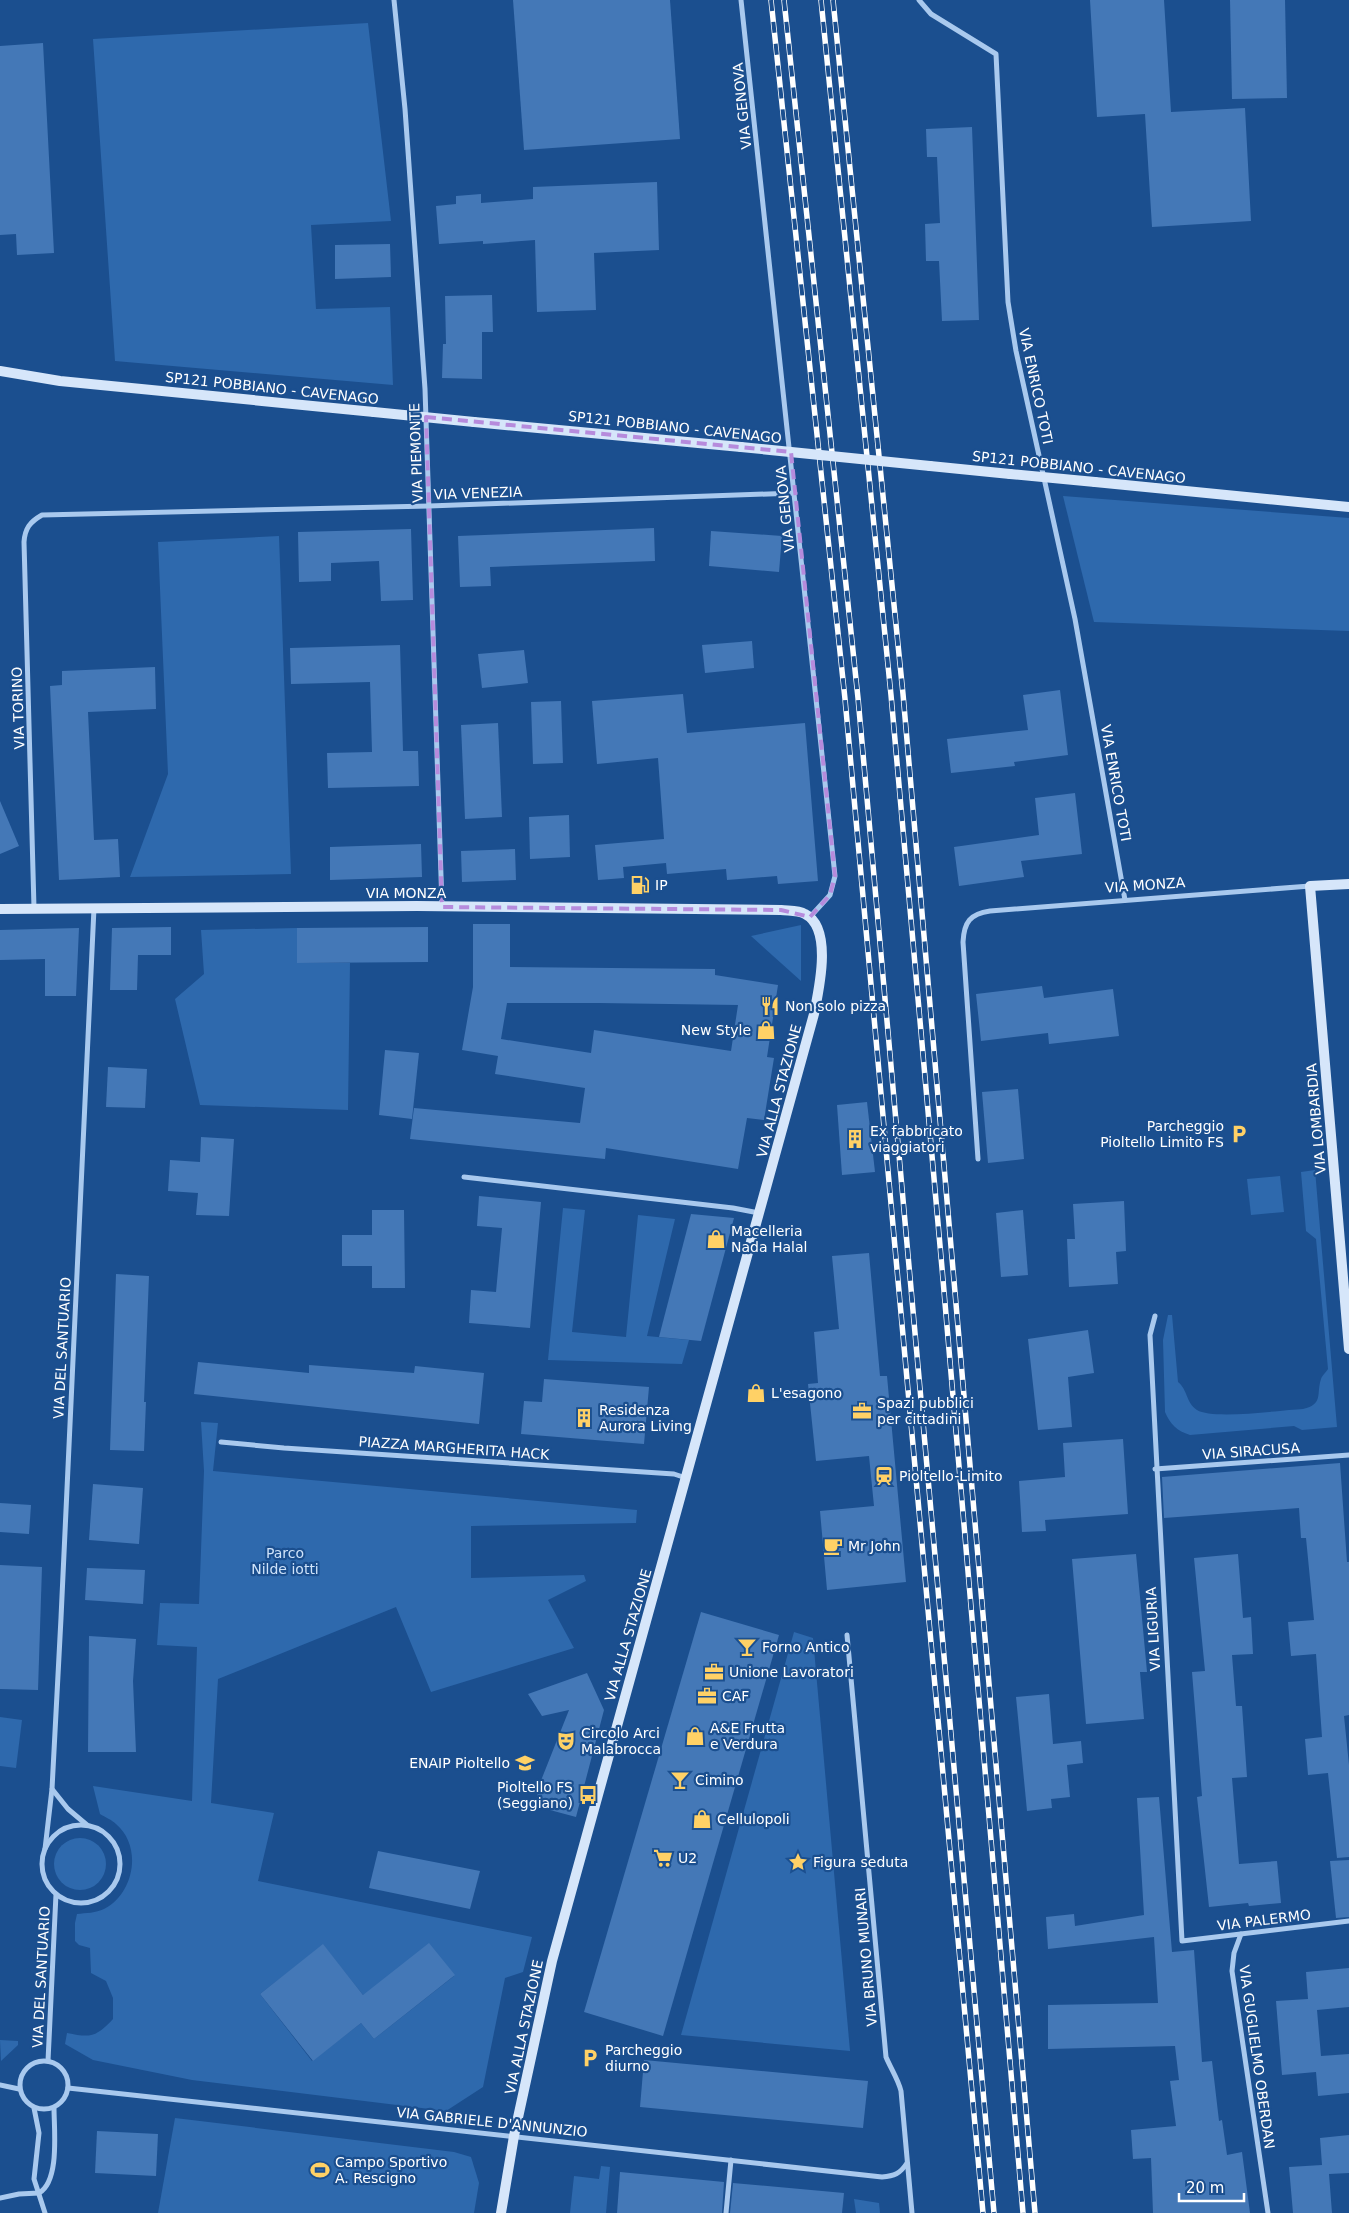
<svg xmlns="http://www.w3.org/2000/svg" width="1349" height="2213" viewBox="0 0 1349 2213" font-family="'DejaVu Sans',sans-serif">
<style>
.green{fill:#2e69ad;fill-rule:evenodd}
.building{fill:#4478b7;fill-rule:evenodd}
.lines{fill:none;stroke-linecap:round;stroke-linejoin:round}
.street{stroke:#a9c9ee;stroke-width:5}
.secondary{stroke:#d6e6fa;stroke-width:10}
.rail-casing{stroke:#fff;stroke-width:5.5}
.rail{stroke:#1b4f8f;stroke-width:4;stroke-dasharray:11;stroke-linecap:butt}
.secondary-bridge{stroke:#d6e6fa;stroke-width:10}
.marked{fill:none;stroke:#b68bdc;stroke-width:4;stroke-dasharray:10 6;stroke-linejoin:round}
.labels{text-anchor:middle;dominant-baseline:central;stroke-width:4.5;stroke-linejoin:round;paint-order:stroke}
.street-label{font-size:14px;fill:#fff;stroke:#1b4f8f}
.poi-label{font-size:14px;fill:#fff;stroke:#1b4f8f;text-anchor:start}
.park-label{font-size:14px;fill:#cfe3fa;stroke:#1b4f8f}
</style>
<rect width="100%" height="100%" fill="#1b4f8f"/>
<!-- green -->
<g class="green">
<polygon points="368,23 391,221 311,225 316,309 390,307 393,385 115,361 93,39"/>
<polygon points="1063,496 1349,518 1349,631 1094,622"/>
<polygon points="279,536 291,874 130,877 168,774 158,542"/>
<polygon points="801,925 801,981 751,936"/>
<polygon points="297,928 298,963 350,963 348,1110 200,1105 175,999 204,974 201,930"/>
<path d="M1315 1170 1337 1427 1302 1430 1294 1426 1190 1435C1177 1431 1170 1424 1165 1412L1163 1340 1168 1315H1172L1178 1382C1188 1390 1186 1403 1197 1410 1213 1420 1281 1410 1303 1409 1324 1404 1316 1394 1321 1379 1322 1376 1326 1372 1328 1369L1316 1239 1306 1231 1301 1172Z"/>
<polygon points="1280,1176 1284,1212 1251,1215 1247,1179"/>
<polygon points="563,1208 585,1210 572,1332 626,1337 638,1215 675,1219 647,1336 689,1340 682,1364 548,1360"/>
<path d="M201 1422 218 1423 213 1471 637 1510 636 1523 471 1526V1578L584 1575 586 1581 548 1600 574 1648 431 1692 396 1607 218 1679 211 1803 274 1813 258 1881 532 1937 523 1972 505 1978 483 2087 446 2111 192 2080 93 2060 65 2044 67 2033C91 2038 96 2037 113 2019V1998L106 1981 91 1973 90 1948 79 1945 75 1941V1923L77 1914C86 1913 96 1913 104 1909 134 1894 143 1847 116 1824 112 1820 105 1817 100 1814L93 1786 192 1801 197 1647 157 1645 160 1603 199 1604 204 1471ZM323 1945 363 1995 454 1976 374 2039 361 2023 312 2061 260 1994Z"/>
<polygon points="794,1632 813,1638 850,2051 681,2035"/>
<polygon points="0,1717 22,1720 16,1768 0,1766"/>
<circle cx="80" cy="1864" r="26"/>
<polygon points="0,2040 18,2041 18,2045 1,2061"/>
<polygon points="175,2118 454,2152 471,2157 479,2183 474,2213 158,2213"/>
<polygon points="601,2166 610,2167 606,2213 570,2213 574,2176 599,2179"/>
<polygon points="854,2199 879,2203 880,2213 856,2213"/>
</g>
<!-- building -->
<g class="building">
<polygon points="513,0 670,0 680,139 524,150"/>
<polygon points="1090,0 1164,0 1171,112 1245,108 1251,221 1152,227 1145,114 1097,117"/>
<polygon points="1230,0 1285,0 1287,98 1232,99"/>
<polygon points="43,43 54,253 17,255 16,234 0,235 0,46"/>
<polygon points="972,127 979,320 942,321 939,261 926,261 925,224 940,223 937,157 927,157 926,129"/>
<polygon points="657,182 659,250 594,253 596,310 537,312 535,240 483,244 483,241 439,244 436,206 456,204 456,196 481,194 481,203 533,199 533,187"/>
<polygon points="390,244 391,277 335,279 335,245"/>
<polygon points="492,295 493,332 482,332 482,379 442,378 443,344 446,344 445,296"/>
<polygon points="654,528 655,561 490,567 491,586 460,587 458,536"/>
<polygon points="411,529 413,600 381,601 379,561 331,563 331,581 299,582 298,532"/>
<polygon points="711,531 782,536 779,572 709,566"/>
<polygon points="752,641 754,668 705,673 702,645"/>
<polygon points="400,645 403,751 418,751 419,786 328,788 327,753 372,752 370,682 291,684 290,648"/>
<polygon points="524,650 528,683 482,688 478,654"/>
<polygon points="155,667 156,709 88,712 94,840 118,839 120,877 59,880 50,686 62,685 62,671"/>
<polygon points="1060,690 1068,755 1014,762 1015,766 951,773 947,739 1028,730 1023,695"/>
<polygon points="683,694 687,733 805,723 818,881 778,884 777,876 727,880 726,869 667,874 666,863 623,867 624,878 598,880 595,845 664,839 658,758 597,764 592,701"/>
<polygon points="561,701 563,763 533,764 531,702"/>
<polygon points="498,723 502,817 465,819 461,725"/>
<polygon points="1075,793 1082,854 1021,861 1024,877 959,886 954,847 1039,835 1035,798"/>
<polygon points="0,801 19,846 0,854"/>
<polygon points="569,815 570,857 530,859 529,817"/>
<polygon points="421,844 422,877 330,880 330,847"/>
<polygon points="515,849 516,880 462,882 461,851"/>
<path d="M473 924H510V967L715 969V975L778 985 767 1057 774 1058 764 1120 747 1118 738 1169 606 1148 605 1159 410 1139 414 1108 580 1123 585 1088 495 1074 498 1056 462 1050 473 987ZM507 1003H599L738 1005 731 1051 594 1030 591 1053 501 1039Z"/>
<polygon points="171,927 171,955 138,955 137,990 110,990 112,928"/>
<polygon points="428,927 428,962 297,963 297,928"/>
<polygon points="79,928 76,996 45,996 45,959 0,960 0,930"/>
<polygon points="1042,986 1044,998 1113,989 1119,1036 1049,1044 1048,1033 981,1041 976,994"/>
<polygon points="385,1050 419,1053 412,1119 379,1115"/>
<polygon points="108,1067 147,1069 145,1108 106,1107"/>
<polygon points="1018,1089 1024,1159 988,1163 982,1092"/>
<polygon points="867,1102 875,1172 842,1175 837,1105"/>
<polygon points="201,1137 234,1139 229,1216 196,1215 198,1193 168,1191 170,1160 200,1162"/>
<polygon points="479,1196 541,1202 530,1328 469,1323 471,1290 496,1292 502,1228 477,1226"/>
<polygon points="1124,1201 1126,1251 1116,1252 1118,1284 1069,1287 1067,1239 1075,1239 1073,1204"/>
<polygon points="372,1210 404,1210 405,1288 372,1288 372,1266 342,1266 342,1235 372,1235"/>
<polygon points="1023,1210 1028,1275 1001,1277 996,1213"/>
<polygon points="691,1214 734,1218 701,1341 659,1337"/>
<polygon points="869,1253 880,1376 887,1376 906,1582 827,1590 820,1511 874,1506 869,1456 816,1461 808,1384 818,1383 814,1332 839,1329 832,1256"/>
<polygon points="116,1274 149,1276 144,1402 146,1402 144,1451 110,1450"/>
<polygon points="1088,1330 1094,1373 1068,1377 1072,1427 1038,1430 1028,1339"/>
<polygon points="198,1362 309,1373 309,1365 414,1373 415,1366 484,1373 479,1424 194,1394"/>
<polygon points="544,1379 649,1387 644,1444 521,1434 524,1401 542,1402"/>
<polygon points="1123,1439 1128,1514 1045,1520 1046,1531 1022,1532 1019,1481 1065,1477 1063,1443"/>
<polygon points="1340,1463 1347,1562 1349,1562 1349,1715 1344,1716 1349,1765 1349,1857 1337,1858 1328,1773 1308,1775 1305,1739 1322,1737 1316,1654 1291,1656 1288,1622 1314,1620 1306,1538 1301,1538 1299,1508 1164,1518 1162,1477"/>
<polygon points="93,1484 143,1488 139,1544 89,1540"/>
<polygon points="0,1503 31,1505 29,1534 0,1532"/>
<polygon points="1136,1554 1147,1672 1140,1672 1144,1719 1086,1724 1072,1559"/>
<polygon points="1238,1554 1243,1618 1251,1617 1253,1654 1232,1655 1236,1706 1242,1706 1247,1777 1232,1778 1239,1864 1277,1861 1281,1903 1249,1906 1248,1903 1209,1907 1197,1797 1202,1796 1192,1672 1205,1671 1194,1558"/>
<polygon points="0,1565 42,1567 38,1690 0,1689"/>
<polygon points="87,1568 145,1570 143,1604 85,1600"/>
<polygon points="701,1612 779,1635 663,2036 584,2012"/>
<polygon points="89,1636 136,1639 133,1681 136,1752 88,1752"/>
<polygon points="587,1673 604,1710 576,1817 535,1806 540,1783 569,1710 542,1716 528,1694"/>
<polygon points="1049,1694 1053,1744 1081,1741 1083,1763 1067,1765 1070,1797 1051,1799 1052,1808 1027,1811 1016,1697"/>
<polygon points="1159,1797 1172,1952 1194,1950 1202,2062 1212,2061 1219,2121 1222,2120 1227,2155 1242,2152 1250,2213 1153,2213 1151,2158 1133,2159 1131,2130 1176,2126 1170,2081 1179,2080 1175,2046 1048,2049 1048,2005 1158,2003 1154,1937 1048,1949 1046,1917 1074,1914 1075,1926 1144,1915 1137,1798"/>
<polygon points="378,1851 480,1871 470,1909 369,1888"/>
<polygon points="1349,1860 1349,1917 1336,1918 1330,1861"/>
<polygon points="429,1943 455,1975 374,2039 361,2023 313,2061 260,1994 323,1944 363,1995"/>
<polygon points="1349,1968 1349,2007 1317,2010 1321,2056 1349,2054 1349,2093 1318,2096 1316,2072 1282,2075 1276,2001 1308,1999 1306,1972"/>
<polygon points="644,2060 868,2081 863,2128 640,2107"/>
<polygon points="97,2131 158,2134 156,2176 95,2173"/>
<polygon points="1349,2135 1349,2173 1329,2174 1332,2213 1293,2213 1289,2167 1322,2165 1320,2138"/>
<polygon points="620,2172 724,2182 722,2213 617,2213"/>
<polygon points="733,2183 844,2193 842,2213 730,2213"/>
</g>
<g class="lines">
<!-- street -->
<g class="street">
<polyline points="394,0 405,109 425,389 442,906"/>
<polyline points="741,0 835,876 830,895 810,917"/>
<polyline points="919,0 931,14 996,54 1008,302 1016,351 1075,619 1125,900"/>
<path d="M34 908 24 542C25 528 30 522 42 515L429 506 795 493"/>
<path d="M978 1159 963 942C964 922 970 914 990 911L1310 886"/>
<polyline points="464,1177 733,1208 759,1213"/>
<polyline points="1155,1316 1150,1335 1182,1941 1349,1921"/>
<polyline points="221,1442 284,1448 674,1474 686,1478"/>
<polyline points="1155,1469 1349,1455"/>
<path d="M847 1635 886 2057C891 2069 898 2079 901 2091L912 2213"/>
<polyline points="52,1789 68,1809 87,1825"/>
<circle cx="81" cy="1864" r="39"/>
<polyline points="45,1849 52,1789 61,1618 94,908"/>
<polyline points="1241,1934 1234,1953 1232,1971 1268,2213"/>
<circle cx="44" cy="2085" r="24"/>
<polyline points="48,2061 56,1894"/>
<polyline points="0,2085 19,2089"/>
<path d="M68 2088 882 2177C894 2176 900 2174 907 2163"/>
<polyline points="34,2108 39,2133 34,2179 45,2213"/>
<path d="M0 2198 19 2194 39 2193C60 2181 54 2130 54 2108"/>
<polyline points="726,2213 731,2160"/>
</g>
<!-- secondary -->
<g class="secondary">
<polyline points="0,371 60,381 374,412"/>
<polyline points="474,422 741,447"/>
<polyline points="930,466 1010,474"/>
<polyline points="1095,482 1349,507"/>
<polyline points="1349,884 1310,886 1349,1349"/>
<path d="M0 909 417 906 781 910C789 911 798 910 805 914 833 928 819 989 814 1014L552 1961 514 2136 501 2213"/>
</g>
<!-- rail casing -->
<g class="rail-casing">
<g id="rail">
<polyline points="771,0 845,699 983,2213"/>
<polyline points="784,0 858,698 994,2213"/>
<polyline points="821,0 891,695 942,1268 1023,2213"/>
<polyline points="833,0 903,694 1035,2213"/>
</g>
</g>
<!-- rail -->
<use href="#rail" class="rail"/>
<!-- secondary-bridge -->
<g class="secondary-bridge">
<polyline points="374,412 474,422"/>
<polyline points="741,447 930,466"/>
<polyline points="1010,474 1095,482"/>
</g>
</g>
<!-- marked area -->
<path class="marked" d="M426 417 791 452 835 876 830 895 810 917 781 910 442 907Z"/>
<!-- icons -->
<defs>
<g id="fuel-bare" transform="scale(1.5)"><path d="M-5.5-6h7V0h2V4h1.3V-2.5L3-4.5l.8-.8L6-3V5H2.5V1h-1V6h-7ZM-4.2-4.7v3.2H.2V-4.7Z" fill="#ffd166" stroke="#1b4f8f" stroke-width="2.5" paint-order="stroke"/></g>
<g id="restaurant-bare" transform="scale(1.5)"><path d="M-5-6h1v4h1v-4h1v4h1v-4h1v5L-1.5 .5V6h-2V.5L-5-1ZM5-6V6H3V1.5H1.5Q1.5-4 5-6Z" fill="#ffd166" stroke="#1b4f8f" stroke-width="2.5" paint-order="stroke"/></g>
<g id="shop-bare" transform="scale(1.5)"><path d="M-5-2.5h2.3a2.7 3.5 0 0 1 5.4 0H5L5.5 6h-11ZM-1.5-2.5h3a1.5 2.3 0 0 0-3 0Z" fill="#ffd166" stroke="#1b4f8f" stroke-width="2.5" paint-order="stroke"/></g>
<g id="parking-bare" transform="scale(1.5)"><path d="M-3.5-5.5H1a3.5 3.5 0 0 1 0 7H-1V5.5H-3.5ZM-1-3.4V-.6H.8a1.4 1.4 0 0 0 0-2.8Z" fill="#ffd166" stroke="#1b4f8f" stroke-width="2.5" paint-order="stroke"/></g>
<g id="building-bare" transform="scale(1.5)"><path d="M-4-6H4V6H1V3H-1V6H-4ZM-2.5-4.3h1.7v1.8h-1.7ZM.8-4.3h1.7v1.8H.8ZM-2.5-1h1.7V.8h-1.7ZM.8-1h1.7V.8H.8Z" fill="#ffd166" stroke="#1b4f8f" stroke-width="2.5" paint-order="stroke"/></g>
<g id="office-bare" transform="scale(1.5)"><path d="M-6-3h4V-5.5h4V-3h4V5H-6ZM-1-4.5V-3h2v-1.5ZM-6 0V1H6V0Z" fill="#ffd166" stroke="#1b4f8f" stroke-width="2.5" paint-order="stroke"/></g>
<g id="station-bare" transform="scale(1.5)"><path d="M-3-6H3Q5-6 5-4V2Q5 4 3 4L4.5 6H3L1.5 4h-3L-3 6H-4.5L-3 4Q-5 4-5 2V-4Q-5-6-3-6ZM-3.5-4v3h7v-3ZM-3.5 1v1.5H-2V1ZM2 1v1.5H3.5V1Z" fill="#ffd166" stroke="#1b4f8f" stroke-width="2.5" paint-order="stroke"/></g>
<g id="cafe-bare" transform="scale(1.5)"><path d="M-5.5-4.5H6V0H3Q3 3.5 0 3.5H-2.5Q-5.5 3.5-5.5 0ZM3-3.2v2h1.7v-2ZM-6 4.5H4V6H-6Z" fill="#ffd166" stroke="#1b4f8f" stroke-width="2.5" paint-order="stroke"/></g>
<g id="bar-bare" transform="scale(1.5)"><path d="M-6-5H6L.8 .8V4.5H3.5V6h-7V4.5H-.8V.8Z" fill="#ffd166" stroke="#1b4f8f" stroke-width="2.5" paint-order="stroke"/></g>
<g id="theatre-bare" transform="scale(1.5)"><path d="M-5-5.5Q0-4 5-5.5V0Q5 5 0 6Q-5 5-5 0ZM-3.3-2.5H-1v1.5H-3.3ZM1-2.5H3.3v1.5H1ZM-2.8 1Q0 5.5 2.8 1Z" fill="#ffd166" stroke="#1b4f8f" stroke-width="2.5" paint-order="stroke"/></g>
<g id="school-bare" transform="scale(1.5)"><path d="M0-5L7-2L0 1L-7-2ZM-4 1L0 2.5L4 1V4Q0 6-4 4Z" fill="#ffd166" stroke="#1b4f8f" stroke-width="2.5" paint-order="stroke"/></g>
<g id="bus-bare" transform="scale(1.5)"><path d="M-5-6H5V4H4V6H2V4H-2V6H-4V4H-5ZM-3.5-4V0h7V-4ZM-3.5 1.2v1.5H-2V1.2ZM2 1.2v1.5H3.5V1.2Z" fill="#ffd166" stroke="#1b4f8f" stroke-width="2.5" paint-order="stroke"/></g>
<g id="supermarket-bare" transform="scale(1.5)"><path d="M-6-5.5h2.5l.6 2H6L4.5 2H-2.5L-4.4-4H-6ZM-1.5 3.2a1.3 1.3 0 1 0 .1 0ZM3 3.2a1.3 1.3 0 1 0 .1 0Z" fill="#ffd166" stroke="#1b4f8f" stroke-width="2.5" paint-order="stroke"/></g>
<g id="sight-bare" transform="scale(1.5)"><path d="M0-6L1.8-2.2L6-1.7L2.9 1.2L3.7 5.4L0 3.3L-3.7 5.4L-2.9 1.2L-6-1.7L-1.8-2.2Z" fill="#ffd166" stroke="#1b4f8f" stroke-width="2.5" paint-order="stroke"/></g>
<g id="stadium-bare" transform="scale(1.5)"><path d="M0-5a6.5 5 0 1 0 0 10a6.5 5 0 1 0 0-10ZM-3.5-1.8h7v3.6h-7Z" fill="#ffd166" stroke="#1b4f8f" stroke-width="2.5" paint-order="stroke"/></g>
</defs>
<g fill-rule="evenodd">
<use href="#fuel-bare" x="640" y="885"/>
<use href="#restaurant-bare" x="770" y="1006"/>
<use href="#shop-bare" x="766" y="1030"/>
<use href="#parking-bare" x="1239" y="1134"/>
<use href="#building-bare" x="855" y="1139"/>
<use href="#shop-bare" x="716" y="1239"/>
<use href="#shop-bare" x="756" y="1393"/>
<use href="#office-bare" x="862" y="1411"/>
<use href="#building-bare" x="584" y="1418"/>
<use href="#station-bare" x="884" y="1476"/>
<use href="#cafe-bare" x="833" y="1546"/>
<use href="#bar-bare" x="747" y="1647"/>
<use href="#office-bare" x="714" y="1672"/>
<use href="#office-bare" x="707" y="1696"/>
<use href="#shop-bare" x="695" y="1736"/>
<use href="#theatre-bare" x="566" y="1741"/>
<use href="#school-bare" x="525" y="1763"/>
<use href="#bar-bare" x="680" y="1780"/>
<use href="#bus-bare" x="588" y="1795"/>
<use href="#shop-bare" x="702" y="1819"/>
<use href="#supermarket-bare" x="663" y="1858"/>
<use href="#sight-bare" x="798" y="1862"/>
<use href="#parking-bare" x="590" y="2058"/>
<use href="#stadium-bare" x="320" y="2170"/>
</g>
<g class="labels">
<!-- street labels -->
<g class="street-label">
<text transform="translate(742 106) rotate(-96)">VIA GENOVA</text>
<text transform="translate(1036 386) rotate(78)">VIA ENRICO TOTI</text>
<text transform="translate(272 388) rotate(6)">SP121 POBBIANO - CAVENAGO</text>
<text transform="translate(675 427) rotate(6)">SP121 POBBIANO - CAVENAGO</text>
<text transform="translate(416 453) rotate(-92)">VIA PIEMONTE</text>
<text transform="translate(1079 467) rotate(6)">SP121 POBBIANO - CAVENAGO</text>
<text transform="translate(478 493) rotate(-2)">VIA VENEZIA</text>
<text transform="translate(785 509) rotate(-96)">VIA GENOVA</text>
<text transform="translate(18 708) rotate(-92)">VIA TORINO</text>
<text transform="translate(1116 783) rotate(80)">VIA ENRICO TOTI</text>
<text transform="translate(1145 885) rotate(-4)">VIA MONZA</text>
<text x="406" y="893">VIA MONZA</text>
<text transform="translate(779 1091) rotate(-75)">VIA ALLA STAZIONE</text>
<text transform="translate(1316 1119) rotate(-95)">VIA LOMBARDIA</text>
<text transform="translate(62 1348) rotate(-87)">VIA DEL SANTUARIO</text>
<text transform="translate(454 1448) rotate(4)">PIAZZA MARGHERITA HACK</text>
<text transform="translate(1251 1451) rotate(-4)">VIA SIRACUSA</text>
<text transform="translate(1153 1629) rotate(-93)">VIA LIGURIA</text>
<text transform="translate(628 1635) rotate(-74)">VIA ALLA STAZIONE</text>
<text transform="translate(1264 1920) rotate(-7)">VIA PALERMO</text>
<text transform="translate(866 1957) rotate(-95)">VIA BRUNO MUNARI</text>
<text transform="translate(41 1977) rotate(-87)">VIA DEL SANTUARIO</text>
<text transform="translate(524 2027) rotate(-78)">VIA ALLA STAZIONE</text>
<text transform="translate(1257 2057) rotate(82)">VIA GUGLIELMO OBERDAN</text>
<text transform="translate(492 2122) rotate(6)">VIA GABRIELE D'ANNUNZIO</text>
</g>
<!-- poi labels -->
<g class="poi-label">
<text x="655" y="885">IP</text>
<text x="785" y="1006">Non solo pizza</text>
<text x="751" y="1030" text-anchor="end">New Style</text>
<text x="1224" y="1126" text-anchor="end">Parcheggio<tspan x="1224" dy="16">Pioltello Limito FS</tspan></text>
<text x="870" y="1131">Ex fabbricato<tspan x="870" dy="16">viaggiatori</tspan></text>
<text x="731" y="1231">Macelleria<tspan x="731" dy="16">Nada Halal</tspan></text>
<text x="771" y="1393">L'esagono</text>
<text x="877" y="1403">Spazi pubblici<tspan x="877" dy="16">per cittadini</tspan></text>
<text x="599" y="1410">Residenza<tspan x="599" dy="16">Aurora Living</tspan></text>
<text x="899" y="1476">Pioltello-Limito</text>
<text x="848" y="1546">Mr John</text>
<text x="762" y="1647">Forno Antico</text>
<text x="729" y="1672">Unione Lavoratori</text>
<text x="722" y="1696">CAF</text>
<text x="710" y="1728">A&amp;E Frutta<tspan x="710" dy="16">e Verdura</tspan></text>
<text x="581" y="1733">Circolo Arci<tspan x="581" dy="16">Malabrocca</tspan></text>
<text x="510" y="1763" text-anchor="end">ENAIP Pioltello</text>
<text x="695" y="1780">Cimino</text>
<text x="573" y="1787" text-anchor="end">Pioltello FS<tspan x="573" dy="16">(Seggiano)</tspan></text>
<text x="717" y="1819">Cellulopoli</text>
<text x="678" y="1858">U2</text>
<text x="813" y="1862">Figura seduta</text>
<text x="605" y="2050">Parcheggio<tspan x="605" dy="16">diurno</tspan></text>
<text x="335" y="2162">Campo Sportivo<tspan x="335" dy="16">A. Rescigno</tspan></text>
</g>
<!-- park labels -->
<g class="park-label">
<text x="285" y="1553">Parco<tspan x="285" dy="16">Nilde iotti</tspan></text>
</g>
</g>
<!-- scale -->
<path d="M1179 2193v8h65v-8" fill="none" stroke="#ffffff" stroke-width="2.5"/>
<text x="1186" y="2193" font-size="15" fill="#ffffff" stroke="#1b4f8f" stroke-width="4" paint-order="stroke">20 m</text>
</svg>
